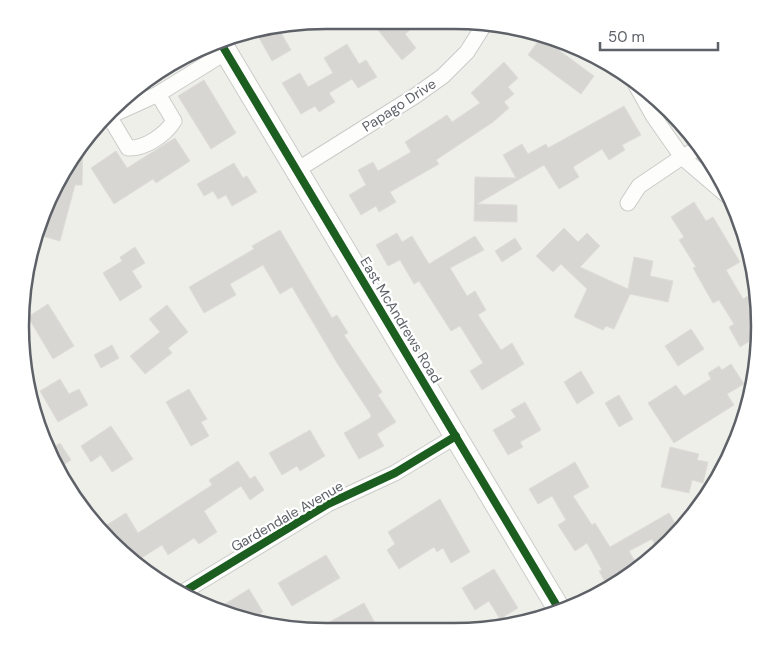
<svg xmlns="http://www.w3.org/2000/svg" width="780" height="652" viewBox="0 0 780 652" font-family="'DM Sans',sans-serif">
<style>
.building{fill:#d7d6d3;stroke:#deddd8}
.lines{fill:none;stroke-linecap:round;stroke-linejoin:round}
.street-casing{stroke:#cbccca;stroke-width:17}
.secondary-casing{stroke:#cbcccb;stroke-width:24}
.street{stroke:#fdfdfc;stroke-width:15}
.secondary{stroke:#fdfdfc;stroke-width:22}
.cycleway-casing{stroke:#fff;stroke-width:11}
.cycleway{stroke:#1b5e20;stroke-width:8}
.labels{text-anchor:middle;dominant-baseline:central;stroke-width:4.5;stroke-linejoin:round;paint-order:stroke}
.street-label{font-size:14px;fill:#5e6268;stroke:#fff}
.rim{fill:none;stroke:#5e6268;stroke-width:2.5}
</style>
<rect width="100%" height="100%" fill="#efefea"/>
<!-- building -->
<g class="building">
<polygon points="389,21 421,21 405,34 416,48 402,60 378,30"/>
<polygon points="277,26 291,50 272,61 254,29"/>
<polygon points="541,37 594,76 581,94 528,55"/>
<polygon points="347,44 359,64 366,60 377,77 358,88 352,79 329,93 335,102 319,112 315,106 301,114 282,83 300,73 308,87 333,73 324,58"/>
<polygon points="504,62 518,78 508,87 514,94 504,102 509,108 493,122 436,160 439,164 390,192 396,202 379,212 376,206 361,215 349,195 366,185 358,170 373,162 378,171 411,152 405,142 447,115 452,122 480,103 471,93"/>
<polygon points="204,80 236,133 211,149 178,96"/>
<polygon points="624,106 641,135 622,145 625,150 609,160 602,149 573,167 579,177 559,189 544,165 477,204 517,205 517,222 474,221 475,177 516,178 503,155 522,144 528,154 546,144 548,148"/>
<polygon points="175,138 190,161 156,183 153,179 114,204 91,168 116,151 127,168"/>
<polygon points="83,142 82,185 75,185 60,241 35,234 71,156"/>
<polygon points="234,163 243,178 247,176 257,192 232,206 226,195 218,199 213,191 204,196 197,184"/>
<polygon points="694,202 706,221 713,217 740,262 726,270 743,299 748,296 757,310 760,326 758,336 740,347 729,327 734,324 719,300 713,303 693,268 696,267 679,240 684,237 671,217"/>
<polygon points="564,228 578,242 587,233 600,246 580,267 628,289 634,257 653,261 650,276 673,281 668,302 630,294 614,329 606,326 603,330 574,317 587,289 561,264 553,272 536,256"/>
<polygon points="280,230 332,318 337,315 348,333 344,335 382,392 378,395 396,422 377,434 384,446 359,459 344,433 370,418 371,415 337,363 292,287 280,294 263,265 230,284 236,295 204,313 189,287 254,249 252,246"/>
<polygon points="397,233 402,242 412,236 429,264 475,236 484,250 450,268 467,296 475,291 486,310 478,315 501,350 512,343 524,364 482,390 470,371 483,363 460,326 451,331 419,281 414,284 400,260 388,266 376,245"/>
<polygon points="515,238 522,249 502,262 495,251"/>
<polygon points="135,247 145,263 132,271 142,287 120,301 103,273 122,261 120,257"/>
<polygon points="48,304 74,346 53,359 28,317"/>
<polygon points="167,305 188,332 168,348 172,353 145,374 130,356 160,332 149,319"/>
<polygon points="691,329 704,349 678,366 665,346"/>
<polygon points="112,345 119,358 101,368 94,355"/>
<polygon points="731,364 744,384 727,394 734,405 674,443 648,403 676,385 684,396 711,379 708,373 719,366 722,370"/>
<polygon points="581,371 594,393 577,404 564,382"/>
<polygon points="60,379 69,394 79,389 88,405 58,422 40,391"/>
<polygon points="189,389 207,419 201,422 209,436 191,446 166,402"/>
<polygon points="619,395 633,419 619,427 605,403"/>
<polygon points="525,402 541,430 520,442 523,447 508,455 493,430 516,417 511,410"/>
<polygon points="111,426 133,459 112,472 101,455 91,462 81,446"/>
<polygon points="310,430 325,456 300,471 297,466 282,475 269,453"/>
<polygon points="60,443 71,460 57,469 48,451"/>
<polygon points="670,447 699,454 697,460 708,462 703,483 692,480 689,493 661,487"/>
<polygon points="238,461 250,479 255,476 264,490 250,500 241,486 204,511 217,532 199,544 194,538 168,555 162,545 135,562 124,549 120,552 100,529 126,513 138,533 212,485 209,480"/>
<polygon points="575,462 589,487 573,496 592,525 595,523 610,547 669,513 679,530 655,545 652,539 629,551 637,565 607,585 599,571 602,570 587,543 575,551 558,525 566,520 552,496 538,504 529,489"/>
<polygon points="440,499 470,552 451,563 443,548 437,552 434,547 399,569 387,550 395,544 388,532"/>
<polygon points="326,555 340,578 292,606 278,583"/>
<polygon points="494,569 518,608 500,619 489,601 475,610 462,588"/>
<polygon points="249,589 263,612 250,620 228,616 217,609"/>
<polygon points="364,603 380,632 313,631"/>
</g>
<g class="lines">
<!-- street casing -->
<g class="street-casing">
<g id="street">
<polyline points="636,85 654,117 682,157 730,198"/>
<path d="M109 116 128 148C145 149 165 135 174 121L158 94"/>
<polyline points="101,120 158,94 226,52"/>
<polyline points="297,170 415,96 443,76 467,52 486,22"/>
<polyline points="628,203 639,186 682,157 697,149"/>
<polyline points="185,591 328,504 395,473 456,436"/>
</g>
</g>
<!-- secondary casing -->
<g class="secondary-casing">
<polyline id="secondary" points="220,42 560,611"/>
</g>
<!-- street -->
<use href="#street" class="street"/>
<!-- secondary -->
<use href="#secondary" class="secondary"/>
<!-- cycleway casing -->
<g class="cycleway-casing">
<g id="cycleway">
<polyline points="220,42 560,611"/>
<polyline points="185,591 328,504 395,473 456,436"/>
</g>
</g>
<!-- cycleway -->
<use href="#cycleway" class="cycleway"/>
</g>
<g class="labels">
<!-- street labels -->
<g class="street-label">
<text transform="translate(399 105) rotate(-33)">Papago Drive</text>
<text transform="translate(401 320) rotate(59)">East McAndrews Road</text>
<text transform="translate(287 516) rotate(-30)">Gardendale Avenue</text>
</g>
</g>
<!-- crop -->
<path d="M0 0H780V652H0ZM326 29H454A297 297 0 0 1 751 326V326A297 297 0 0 1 454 623H326A297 297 0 0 1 29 326V326A297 297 0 0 1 326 29Z" fill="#fff" fill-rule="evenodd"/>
<path class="rim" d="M326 29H454A297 297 0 0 1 751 326V326A297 297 0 0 1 454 623H326A297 297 0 0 1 29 326V326A297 297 0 0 1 326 29Z"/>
<!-- scale -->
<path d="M600 42v8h118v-8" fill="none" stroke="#5e6268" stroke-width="2.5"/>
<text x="608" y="42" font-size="15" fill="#5e6268" stroke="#ffffff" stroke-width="4" paint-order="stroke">50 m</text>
</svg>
